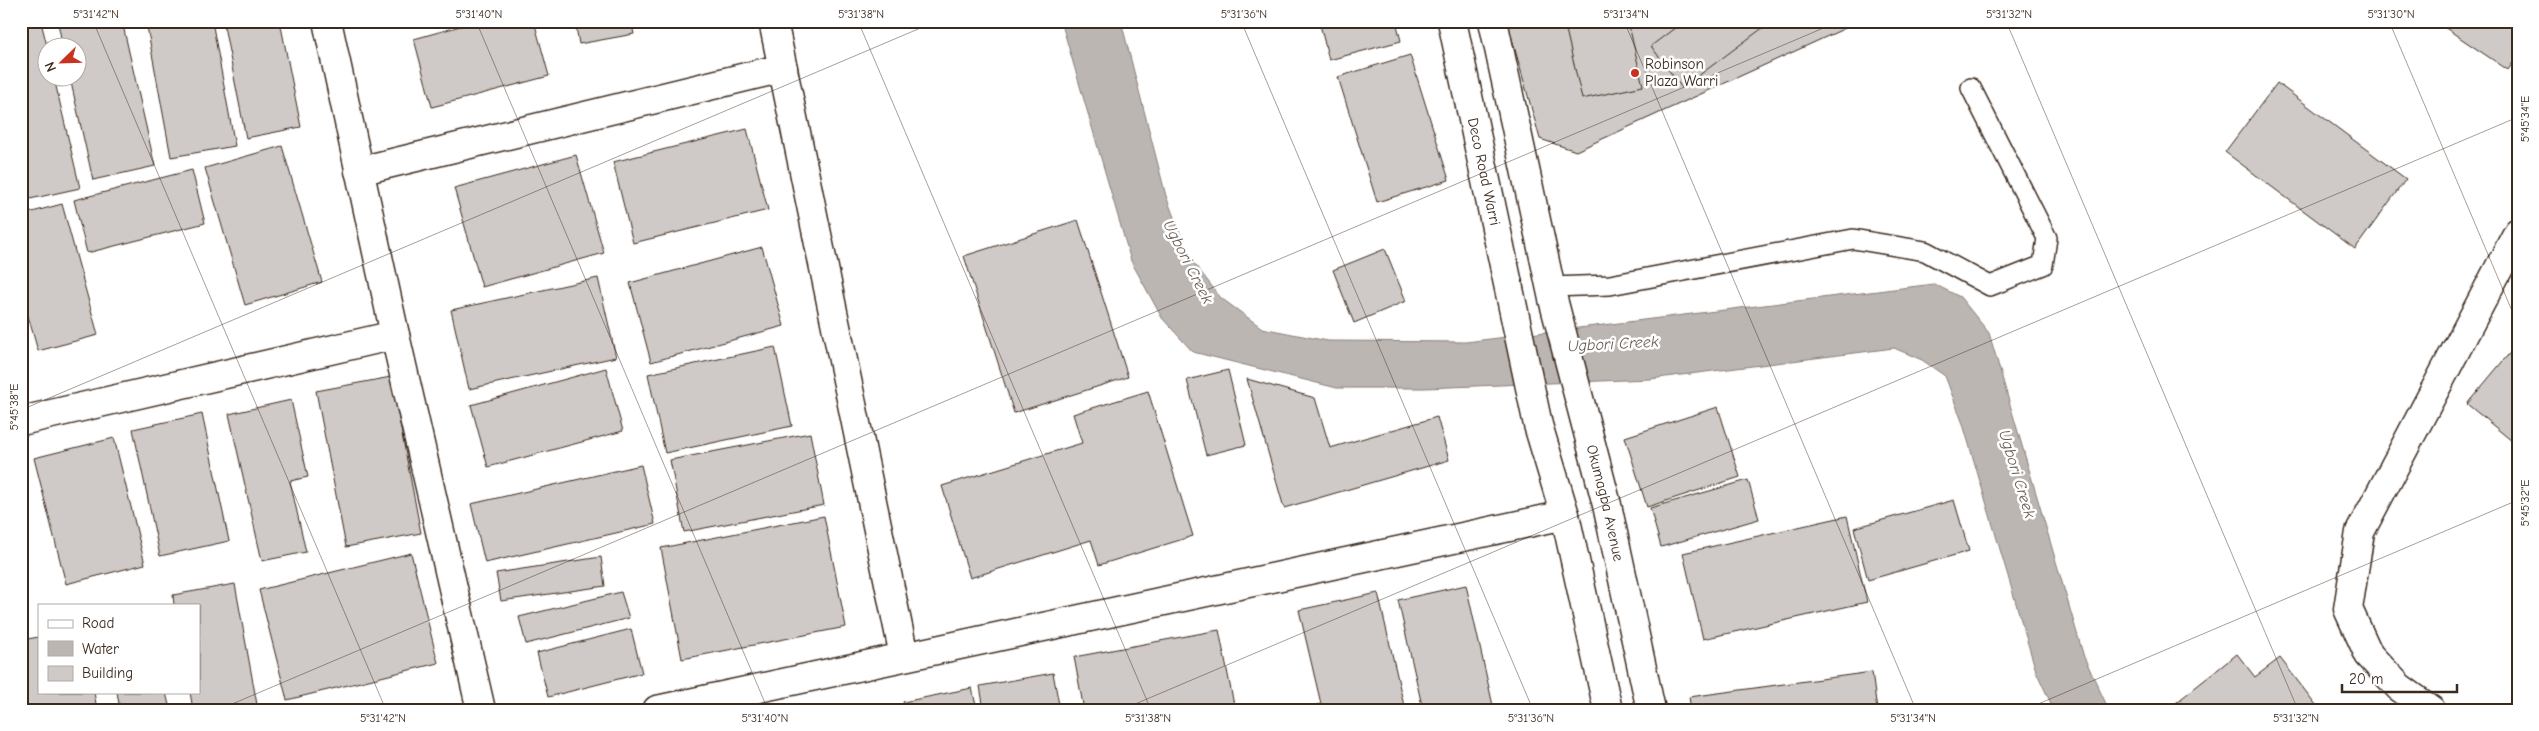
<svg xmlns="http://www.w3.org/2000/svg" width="2539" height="731" viewBox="0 0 2539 731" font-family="'Comic Neue',sans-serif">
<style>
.water{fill:#bcb6b3;stroke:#887e77}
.building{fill:#cfcac7;stroke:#3b2a1e}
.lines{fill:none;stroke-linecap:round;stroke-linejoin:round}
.service-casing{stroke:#3b2a1e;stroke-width:22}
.minor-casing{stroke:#3b2a1e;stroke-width:31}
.secondary-casing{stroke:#3b2a1e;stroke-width:31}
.service{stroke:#fff;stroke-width:19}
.minor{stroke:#fff;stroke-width:28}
.secondary{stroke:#fff;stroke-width:28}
.ticks{fill:none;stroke:#3b2a1e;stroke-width:1;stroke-opacity:0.45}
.poi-dot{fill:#c8321e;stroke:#fff;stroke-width:2}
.labels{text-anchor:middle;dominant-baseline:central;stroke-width:5;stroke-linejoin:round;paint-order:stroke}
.poi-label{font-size:15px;fill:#3b2a1e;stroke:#fff;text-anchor:start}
.street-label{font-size:15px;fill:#3b2a1e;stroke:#fff}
.water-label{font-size:16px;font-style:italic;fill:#685b52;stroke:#fff}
.neatline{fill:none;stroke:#3b2a1e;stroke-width:2}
.ticks-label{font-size:12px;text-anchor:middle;fill:#3b2a1e}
</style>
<rect width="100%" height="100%" fill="#fff"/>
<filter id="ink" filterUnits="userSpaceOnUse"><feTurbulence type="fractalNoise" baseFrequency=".02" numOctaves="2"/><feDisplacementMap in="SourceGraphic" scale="10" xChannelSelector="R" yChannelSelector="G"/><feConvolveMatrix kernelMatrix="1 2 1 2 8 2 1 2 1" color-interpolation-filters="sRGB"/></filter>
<g filter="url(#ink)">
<!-- water -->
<polygon class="water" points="1061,21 1121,21 1166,196 1189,257 1221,298 1262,328 1328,341 1466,342 1934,284 1960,297 1989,333 2084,657 2109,710 2054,710 2036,671 1963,424 1945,376 1922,360 1894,348 1650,379 1425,388 1337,388 1193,352 1162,318 1131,261"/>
<!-- building -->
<g class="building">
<polygon points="68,21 122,21 155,166 93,180 70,78 78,78 78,48 63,48 58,23"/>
<polygon points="146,21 212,21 235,146 171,157"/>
<polygon points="223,21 280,21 301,127 246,138"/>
<polygon points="478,21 534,21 549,76 432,107 414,39"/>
<polygon points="575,21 631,21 634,34 579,44"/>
<polygon points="647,21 678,21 648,27"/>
<polygon points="811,21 837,21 812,26"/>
<polygon points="1319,21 1396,21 1401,41 1329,60"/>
<polygon points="1507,21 1861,21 1576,151 1540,139"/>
<polygon points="1564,21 1628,21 1643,86 1582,99"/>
<polygon points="1684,21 1772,21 1682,88 1651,46"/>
<polygon points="2435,21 2518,21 2518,55 2508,70"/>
<polygon points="41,22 48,50 48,78 54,78 80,188 21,201 21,27"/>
<polygon points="1410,55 1449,180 1377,202 1338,77"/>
<polygon points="2277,83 2406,179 2355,249 2225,152"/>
<polygon points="747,129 768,210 633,243 613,162"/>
<polygon points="282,146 322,282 245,305 205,168"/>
<polygon points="576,155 604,253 482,287 454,188"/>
<polygon points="192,170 205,223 87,253 74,200"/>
<polygon points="62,204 98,335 38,351 21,291 21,215"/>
<polygon points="1078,220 1128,377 1014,413 964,256"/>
<polygon points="762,247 784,326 651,362 630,283"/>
<polygon points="1385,249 1406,301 1354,323 1333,270"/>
<polygon points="598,278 616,357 469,389 451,310"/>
<polygon points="2518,343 2518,446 2467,404"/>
<polygon points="775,347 792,426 665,453 648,374"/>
<polygon points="606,368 623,431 488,467 471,405"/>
<polygon points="1228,370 1246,445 1206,455 1187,380"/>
<polygon points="391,377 421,533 346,547 316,391"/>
<polygon points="1247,379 1315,398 1330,448 1437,417 1449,460 1284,508"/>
<polygon points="1148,391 1193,536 1099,565 1091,540 970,578 942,486 1082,443 1073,414"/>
<polygon points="291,400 308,477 290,481 306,552 262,561 229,414"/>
<polygon points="1718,407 1740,477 1647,507 1625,437"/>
<polygon points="202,414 229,541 160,556 133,429"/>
<polygon points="810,433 824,505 684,532 670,460"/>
<polygon points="114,438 145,564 66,584 34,458"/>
<polygon points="641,465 655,524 485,563 471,504"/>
<polygon points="1748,480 1759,519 1661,547 1650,508"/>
<polygon points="1954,500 1969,551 1868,580 1854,528"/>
<polygon points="824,516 846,627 682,659 661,548"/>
<polygon points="1847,516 1867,602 1703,639 1683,553"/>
<polygon points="411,553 438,663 287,700 259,590"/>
<polygon points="601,557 605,586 501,601 496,573"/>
<polygon points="235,584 258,710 193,710 190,692 199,692 199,605 174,605 173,595"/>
<polygon points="1466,585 1494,710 1423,710 1398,600"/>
<polygon points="621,592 629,618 526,644 519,617"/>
<polygon points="1378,593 1405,710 1295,710 1321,704 1299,610"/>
<polygon points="631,629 642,673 548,697 537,653"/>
<polygon points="1219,630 1235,710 1084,710 1074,657"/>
<polygon points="39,637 39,692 94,692 97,710 21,710 21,640"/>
<polygon points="2237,654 2255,677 2280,658 2320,710 2167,710"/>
<polygon points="1872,672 1877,710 1691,710 1689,697"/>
<polygon points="1053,673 1060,710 984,710 980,686"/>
<polygon points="972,688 977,710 905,710 903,702"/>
<polygon points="117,692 166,692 170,710 120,710"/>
<polygon points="858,706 859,710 839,710"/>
</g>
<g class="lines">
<!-- service casing -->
<g class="service-casing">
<polyline id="service" points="1551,287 1610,285 1853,239 1925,251 1990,286 2043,265 2047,238 1971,88"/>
</g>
<!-- minor casing -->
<g class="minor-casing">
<g id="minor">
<polyline points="327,21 395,335 481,710"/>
<polyline points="773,21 904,656"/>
<polyline points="359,171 783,68"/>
<polyline points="21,421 395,335"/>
<polyline points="657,710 1565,515"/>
<polyline points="2431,710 2399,687 2369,655 2348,609 2360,532 2518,232"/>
</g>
</g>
<!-- secondary casing -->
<g class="secondary-casing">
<g id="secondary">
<path id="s1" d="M1452 21 1538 425 1565 515 1608 710"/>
<path id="s2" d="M1493 21 1553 299 1607 505 1651 710"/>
</g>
</g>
<!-- service -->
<use href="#service" class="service"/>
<!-- minor -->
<use href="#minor" class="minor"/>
<!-- secondary -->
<use href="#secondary" class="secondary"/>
</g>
</g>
<!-- ticks -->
<path class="ticks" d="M93 21 386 710M476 21 768 710M858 21 1151 710M1241 21 1533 710M1624 21 1916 710M2006 21 2298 710M2389 21 2518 325M21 26 34 21M21 410 937 21M218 710 1840 21M1121 710 2518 117M2024 710 2518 500"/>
<!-- markers -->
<circle class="poi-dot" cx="1635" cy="73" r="5"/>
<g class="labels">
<!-- poi labels -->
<g class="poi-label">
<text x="1645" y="64">Robinson<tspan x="1645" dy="17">Plaza Warri</tspan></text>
</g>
<!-- street labels -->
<g class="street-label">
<text stroke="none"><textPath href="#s1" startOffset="154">Deco Road Warri</textPath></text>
<text stroke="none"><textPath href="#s2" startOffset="495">Okumagba Avenue</textPath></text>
</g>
<!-- water labels -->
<g class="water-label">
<text transform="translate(1188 262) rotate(63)">Ugbori Creek</text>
<text transform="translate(1613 344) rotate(-3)">Ugbori Creek</text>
<text transform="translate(2017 474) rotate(73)">Ugbori Creek</text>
</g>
</g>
<!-- margin -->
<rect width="2539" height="731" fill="none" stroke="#fff" stroke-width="55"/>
<!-- legend -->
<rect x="38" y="604" width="162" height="90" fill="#ffffff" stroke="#b1aaa5"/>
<rect x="48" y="620" width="25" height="8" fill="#ffffff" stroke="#b1aaa5"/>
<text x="82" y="628" font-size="15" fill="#3b2a1e">Road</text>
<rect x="48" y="641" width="25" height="15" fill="#bcb6b3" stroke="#b1aaa5"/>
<text x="82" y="654" font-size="15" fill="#3b2a1e">Water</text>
<rect x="48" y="666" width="25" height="15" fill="#cfcac7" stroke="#b1aaa5"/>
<text x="82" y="678" font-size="15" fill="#3b2a1e">Building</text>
<!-- north arrow -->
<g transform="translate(62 62) rotate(247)"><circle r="24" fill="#ffffff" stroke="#b1aaa5"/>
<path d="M0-4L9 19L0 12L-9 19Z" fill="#c8321e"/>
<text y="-8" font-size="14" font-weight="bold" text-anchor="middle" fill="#3b2a1e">N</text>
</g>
<!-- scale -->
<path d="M2342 684v8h115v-8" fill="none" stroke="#3b2a1e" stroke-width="2.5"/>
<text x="2349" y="684" font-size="15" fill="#3b2a1e" stroke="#ffffff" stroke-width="4" paint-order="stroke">20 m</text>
<rect x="28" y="28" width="2484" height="676" class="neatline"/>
<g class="ticks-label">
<text x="96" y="18">5°31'42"N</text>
<text x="479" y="18">5°31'40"N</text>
<text x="861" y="18">5°31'38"N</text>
<text x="1244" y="18">5°31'36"N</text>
<text x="1626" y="18">5°31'34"N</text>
<text x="2009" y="18">5°31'32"N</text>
<text x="2391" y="18">5°31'30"N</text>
<text transform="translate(2525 119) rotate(-90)" y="4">5°45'34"E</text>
<text transform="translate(14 407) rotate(-90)" y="4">5°45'38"E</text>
<text transform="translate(2525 503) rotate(-90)" y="4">5°45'32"E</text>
<text x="383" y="722">5°31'42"N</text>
<text x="765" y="722">5°31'40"N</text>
<text x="1148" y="722">5°31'38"N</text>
<text x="1531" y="722">5°31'36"N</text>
<text x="1913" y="722">5°31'34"N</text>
<text x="2296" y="722">5°31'32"N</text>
</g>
</svg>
